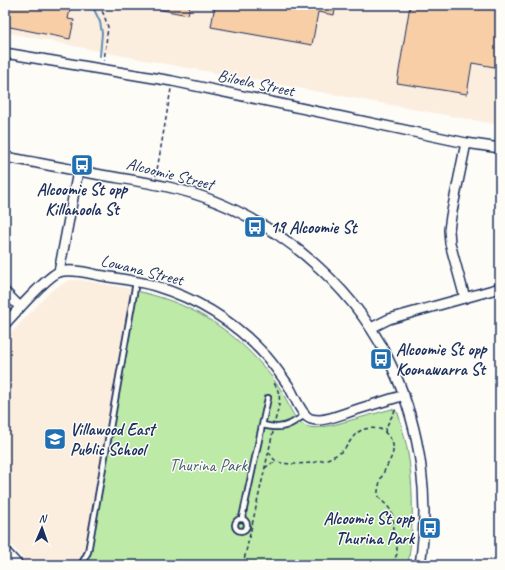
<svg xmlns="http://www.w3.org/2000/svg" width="505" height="570" viewBox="0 0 505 570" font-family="Caveat,sans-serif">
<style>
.built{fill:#fceedf}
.green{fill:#bdeaa7;stroke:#6c8c82}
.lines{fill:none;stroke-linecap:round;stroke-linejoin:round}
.stream{stroke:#608eb5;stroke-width:2}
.building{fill:#f8cea7;stroke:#1b2f5e}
.service-casing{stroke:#1b2f5e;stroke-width:8}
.minor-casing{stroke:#1b2f5e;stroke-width:12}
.path{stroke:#1b2f5e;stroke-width:1.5;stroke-dasharray:4 3;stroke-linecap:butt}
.service{stroke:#fdfcf7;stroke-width:4.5}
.minor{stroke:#fdfcf7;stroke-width:9}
.labels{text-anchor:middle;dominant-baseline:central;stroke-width:3;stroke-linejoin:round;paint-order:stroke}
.street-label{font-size:17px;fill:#1b2f5e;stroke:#fdfcf7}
.poi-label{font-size:17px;font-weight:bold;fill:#1b2f5e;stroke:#fdfcf7;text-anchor:start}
.park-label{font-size:17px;fill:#445e70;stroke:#fdfcf7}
</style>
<rect width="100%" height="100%" fill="#fdfcf7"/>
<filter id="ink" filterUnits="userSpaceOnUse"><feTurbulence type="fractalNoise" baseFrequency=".025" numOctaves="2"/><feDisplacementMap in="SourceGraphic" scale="8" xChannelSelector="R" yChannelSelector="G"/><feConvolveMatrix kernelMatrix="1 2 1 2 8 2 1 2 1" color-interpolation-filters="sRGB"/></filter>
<g filter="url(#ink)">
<!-- built -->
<g class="built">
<polygon points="5,5 500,5 500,125 123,56 5,32"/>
<polygon points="71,280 82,280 132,289 85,552 78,565 29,565 22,558 5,537 5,340 11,333 52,290 66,282"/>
</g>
<!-- green -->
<path class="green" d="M136 291C188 302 228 326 262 365 269 373 275 381 281 390 289 403 293 423 309 427 317 429 325 426 333 425 353 420 372 414 392 409L398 413C402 428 407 444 409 460 414 495 413 531 408 565H84L90 554Z"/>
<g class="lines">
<!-- stream -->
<polyline class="stream" points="92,5 100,22 102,33 100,56"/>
</g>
<!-- building -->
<g class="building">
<polygon points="5,5 71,5 68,19 74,20 70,39 5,26"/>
<polygon points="136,5 190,5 188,15"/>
<polygon points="215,5 336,5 334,15 318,12 312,45 211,27"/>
<polygon points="410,5 500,5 500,68 472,63 467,94 397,83"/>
</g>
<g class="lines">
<!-- service casing -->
<g class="service-casing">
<g id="service">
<path d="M263 425C267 426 271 427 276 427 286 428 296 421 305 415"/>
<polyline points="242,518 268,398"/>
<circle cx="241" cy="525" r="6"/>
<polyline points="81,565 88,552 136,282"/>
</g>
</g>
<!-- minor casing -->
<g class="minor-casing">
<g id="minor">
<polyline points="5,53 172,81 466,143 500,148"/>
<path d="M5 157C39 163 73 170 107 176 143 182 180 187 214 201 290 231 360 294 393 369 421 430 430 499 420 565"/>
<polyline points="59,272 78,171"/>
<polyline points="5,292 20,307"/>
<polyline points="465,298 454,258 450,243 449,230 451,216 466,143"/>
<path d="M5 324C15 313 47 276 59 272 72 268 91 274 104 276 121 279 138 281 155 286 198 299 236 323 266 356 274 365 281 375 288 385 294 394 301 416 311 419 314 420 317 420 320 420 330 419 340 415 349 412 367 406 386 401 404 395"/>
<polyline points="371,328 389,319 500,288"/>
<polyline points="5,551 18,565"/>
</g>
</g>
<!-- path -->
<g class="path">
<polyline points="99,5 104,15 108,27 104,61"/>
<polyline points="156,176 171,89"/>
<path d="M274 383C283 397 279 405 275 421"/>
<polyline points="385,432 386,427 397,407"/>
<path d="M269 452C271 455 273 459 276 461 281 464 286 463 291 464 309 464 326 462 341 452 349 446 352 434 362 430 367 428 374 428 380 429 384 431 386 433 389 437 400 450 387 463 382 476 380 480 379 486 378 491 377 500 387 503 391 511 394 518 393 527 395 535 395 540 397 545 397 550V554L392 565"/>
<polyline points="265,468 270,464 277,462"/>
<polyline points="243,565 273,432"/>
</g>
<!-- service -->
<use href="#service" class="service"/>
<!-- minor -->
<use href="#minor" class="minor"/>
</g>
</g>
<!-- icons -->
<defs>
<g id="bus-square" transform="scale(1.15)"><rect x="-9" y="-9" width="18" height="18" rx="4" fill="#1f6fb2" stroke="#fdfcf7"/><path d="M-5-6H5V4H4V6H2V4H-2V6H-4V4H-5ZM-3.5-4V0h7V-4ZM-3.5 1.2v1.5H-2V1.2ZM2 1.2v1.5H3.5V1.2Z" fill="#fff"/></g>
<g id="school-square" transform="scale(1.15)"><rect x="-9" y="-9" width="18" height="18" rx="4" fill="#1f6fb2" stroke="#fdfcf7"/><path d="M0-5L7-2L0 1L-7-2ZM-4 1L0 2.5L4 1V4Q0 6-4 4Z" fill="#fff"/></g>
</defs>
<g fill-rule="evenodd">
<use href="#bus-square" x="82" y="165"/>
<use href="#bus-square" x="255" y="227"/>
<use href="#bus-square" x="381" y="359"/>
<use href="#school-square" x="55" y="439"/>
<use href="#bus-square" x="430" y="528"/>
</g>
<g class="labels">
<!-- street labels -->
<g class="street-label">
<text transform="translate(256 83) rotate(12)">Biloela Street</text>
<text transform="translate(170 174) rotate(14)">Alcoomie Street</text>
<text transform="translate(142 270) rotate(14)">Lowana Street</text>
</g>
<!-- poi labels -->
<g class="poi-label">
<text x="82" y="189" text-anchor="middle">Alcoomie St opp<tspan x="82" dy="20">Killanoola St</tspan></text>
<text x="270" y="227">19 Alcoomie St</text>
<text x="396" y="349">Alcoomie St opp<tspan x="396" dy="20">Koonawarra St</tspan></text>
<text x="70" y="429">Villawood East<tspan x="70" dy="20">Public School</tspan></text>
<text x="414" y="518" text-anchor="end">Alcoomie St opp<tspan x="414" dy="20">Thurina Park</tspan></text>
</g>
<!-- park labels -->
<g class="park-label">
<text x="208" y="465">Thurina Park</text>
</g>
</g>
<!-- margin -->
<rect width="505" height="570" fill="none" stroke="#fdfcf7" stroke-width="20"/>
<rect x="10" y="10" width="485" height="550" fill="none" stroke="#1b2f5e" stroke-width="1.5" filter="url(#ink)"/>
<!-- north arrow -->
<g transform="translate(42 528) rotate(2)" stroke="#fdfcf7" stroke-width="3" paint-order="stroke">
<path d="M0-3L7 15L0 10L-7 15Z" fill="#1b2f5e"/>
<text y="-6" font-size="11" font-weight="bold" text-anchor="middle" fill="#1b2f5e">N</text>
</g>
</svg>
